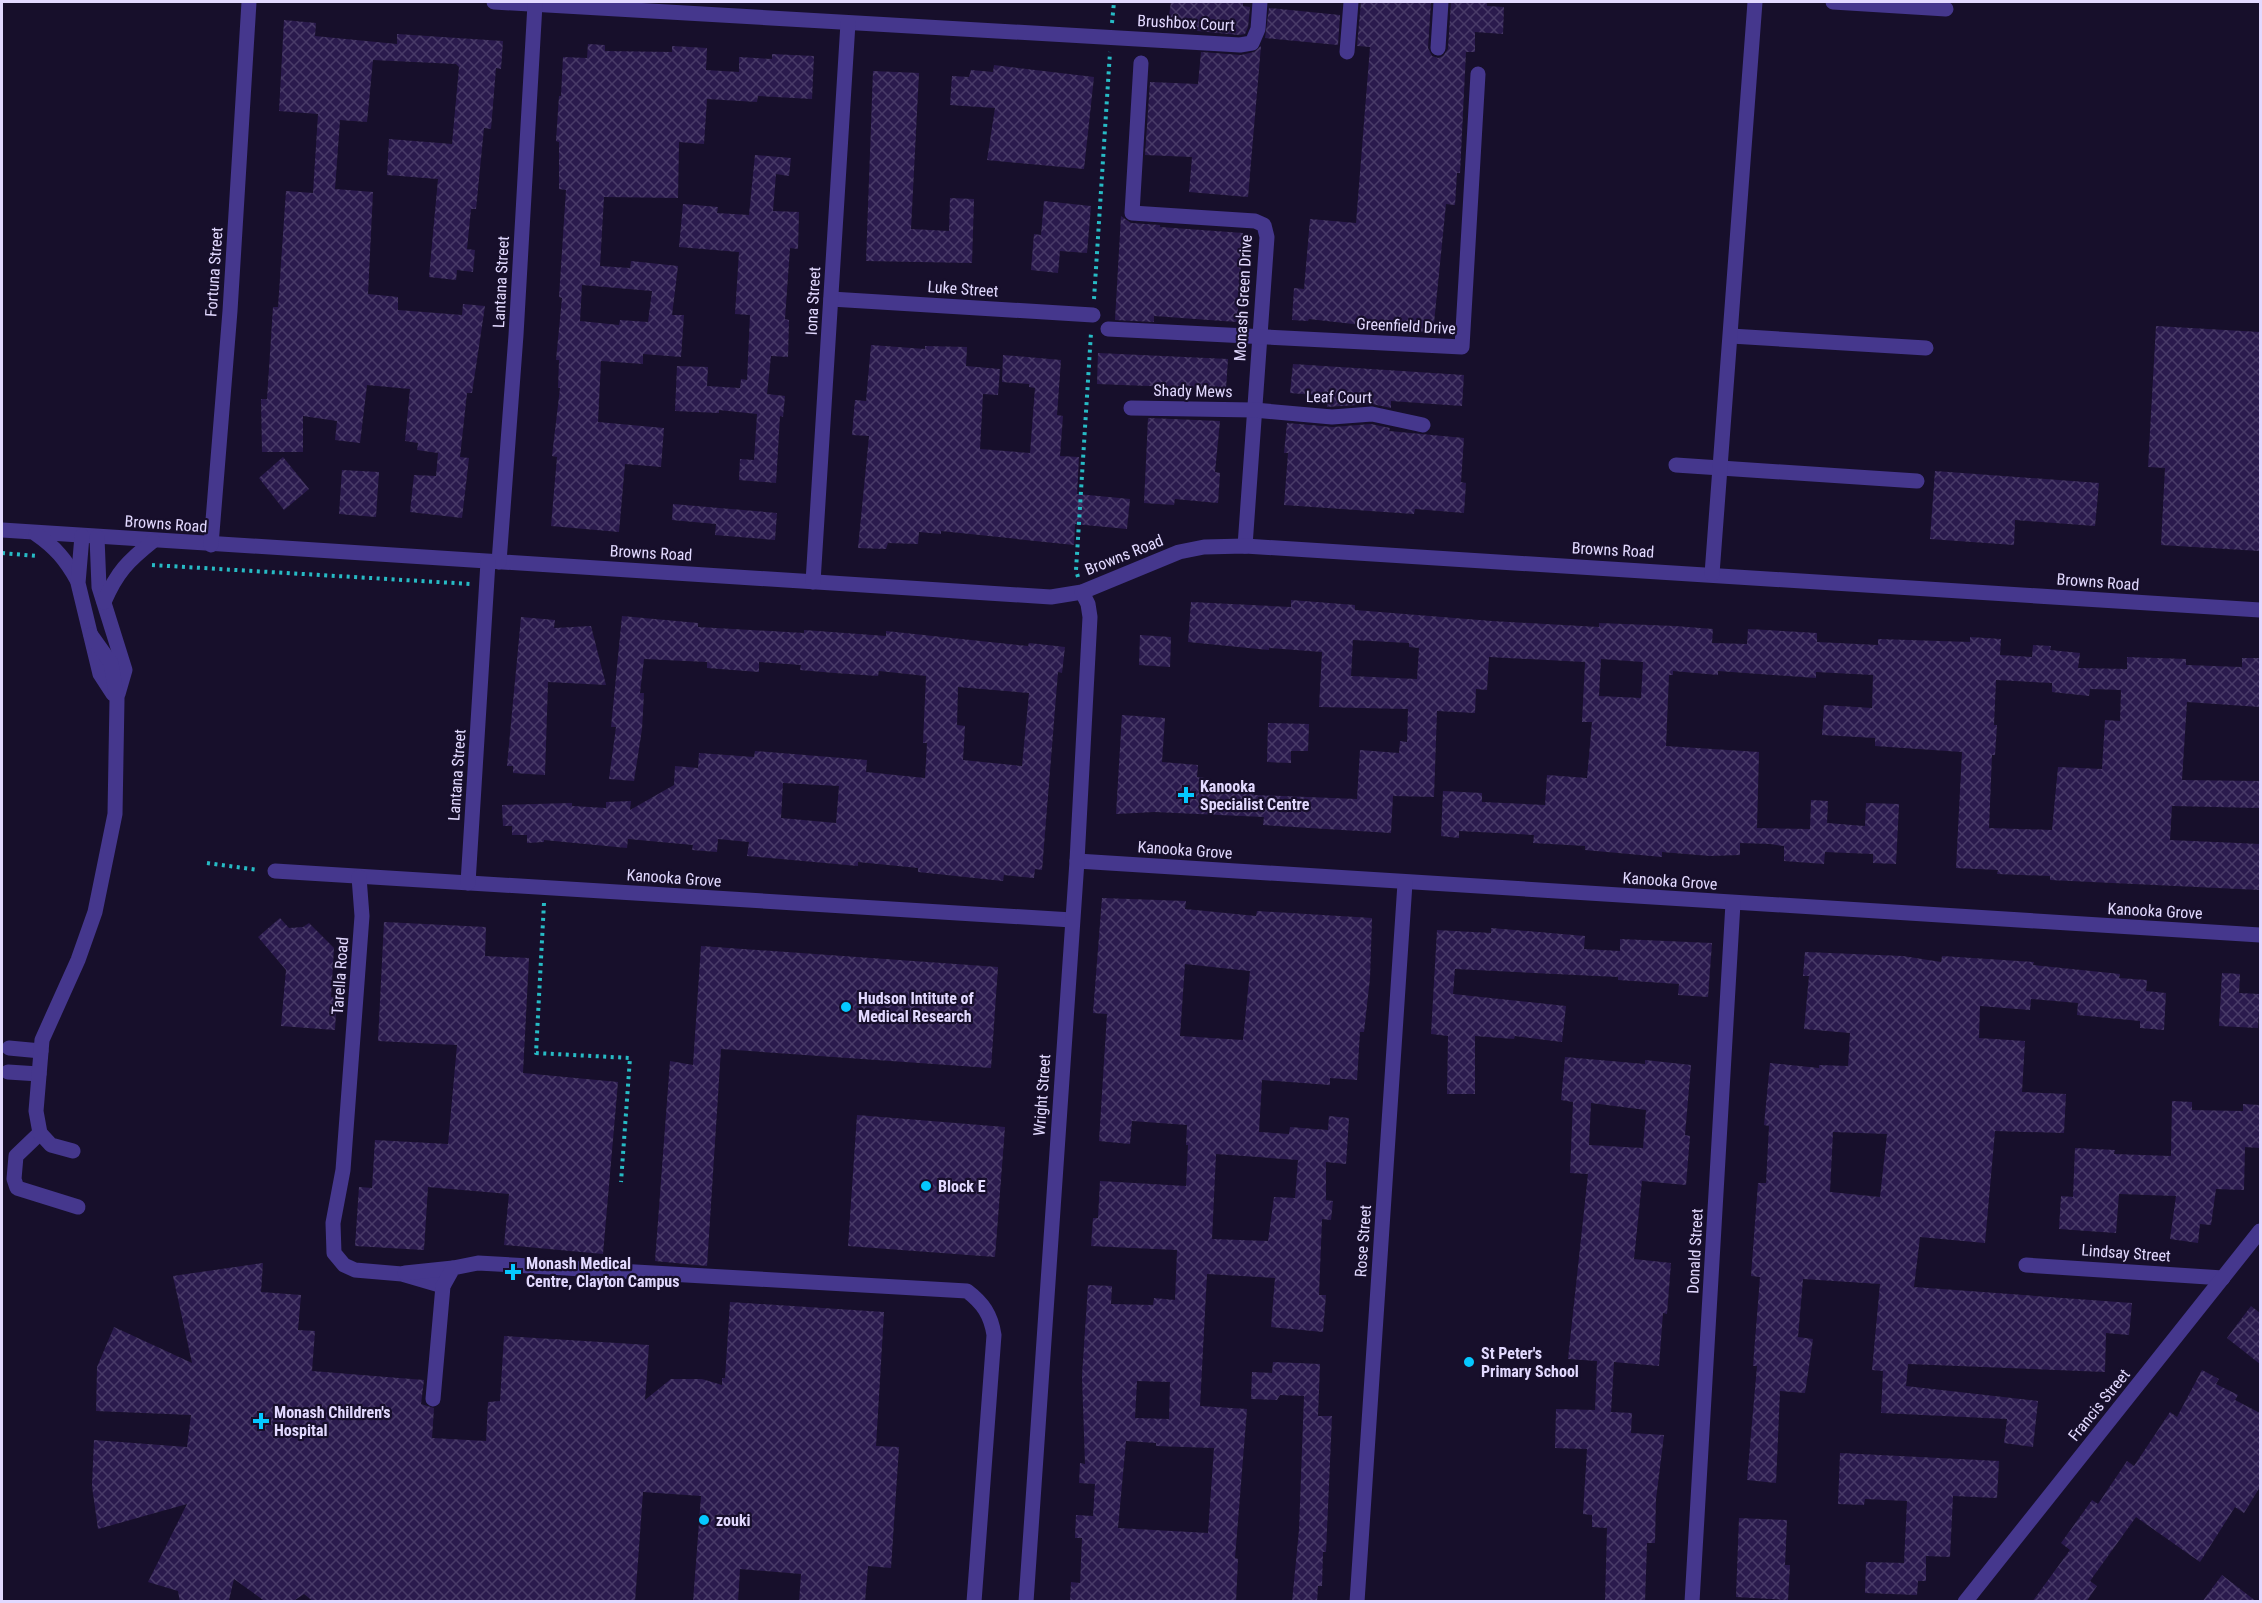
<svg xmlns="http://www.w3.org/2000/svg" width="2262" height="1603" viewBox="0 0 2262 1603" font-family="'Roboto Condensed',sans-serif">
<style>
.building{fill:url(#building-cross-hatch);fill-rule:evenodd}
.lines{fill:none;stroke-linecap:round;stroke-linejoin:round}
.path{stroke:#27bbc5;stroke-width:4;stroke-dasharray:3 4.5;stroke-linecap:butt}
.minor{stroke:#45378d;stroke-width:15}
.poi-dot{fill:#05c8ff;stroke:#170f2b;stroke-width:2}
.labels{text-anchor:middle;dominant-baseline:central;stroke-width:4.5;stroke-linejoin:round;paint-order:stroke}
.street-label{font-size:16px;fill:#e2d9ff;stroke:#170f2b}
.poi-label{font-size:16px;font-weight:bold;fill:#e2d9ff;stroke:#170f2b;text-anchor:start}
</style>
<defs>
<pattern id="building-cross-hatch" width="8" height="8" patternUnits="userSpaceOnUse" patternTransform="scale(1.5)"><rect width="8" height="8" fill="#2a1a4d"/><path d="M0 0l8 8M0 8l8-8" fill="none" stroke="#493b68"/></pattern>
</defs>
<rect width="100%" height="100%" fill="#170f2b"/>
<!-- building -->
<g class="building">
<polygon points="1171,2 1243,2 1243,6 1250,7 1248,27 1245,34 1239,35 1167,28"/>
<polygon points="1361,2 1431,2 1428,48 1432,56 1438,58 1443,56 1448,49 1451,2 1487,2 1487,6 1504,7 1503,34 1475,32 1475,52 1466,52 1460,173 1457,173 1455,205 1446,204 1433,333 1309,319 1308,321 1292,320 1294,288 1304,289 1310,219 1356,223 1370,47 1357,46"/>
<polygon points="1269,8 1340,15 1338,45 1265,38"/>
<polygon points="284,20 316,23 315,36 397,44 397,34 503,41 501,69 496,68 491,129 484,128 476,209 471,209 467,249 475,250 473,272 457,270 456,280 429,277 438,179 387,175 389,139 452,144 459,67 456,64 373,60 367,122 340,120 335,189 373,192 368,294 398,297 398,310 462,315 463,304 485,306 472,393 467,393 460,457 469,458 462,518 410,512 414,475 436,476 438,453 417,450 418,443 405,441 410,389 367,385 360,443 335,440 337,421 303,416 303,452 262,452 261,399 267,399 273,307 278,307 286,191 313,193 318,114 279,111"/>
<path d="M588 44 605 45V51L672 52V46L707 48 706 70 739 72V57L772 59V54L814 56 812 99 758 96 757 102 707 99 704 144 679 142 678 198 604 197 600 266 630 268 631 261 678 266 672 315H684L681 357 643 354V364L601 361 598 422 664 428 661 467 625 464 619 532 551 526 557 457 552 456 560 388H558L559 360H556L562 298 559 297 566 190 559 189V142L556 141 559 96H561L563 57 587 58ZM582 285 652 291 648 322 620 320 619 325 580 321Z"/>
<polygon points="1261,46 1248,197 1189,192 1192,157 1145,155 1150,82 1198,84 1201,52 1241,55 1254,52"/>
<polygon points="994,65 1094,77 1084,169 987,160 995,108 950,105 952,76 969,77 971,70 993,72"/>
<polygon points="873,71 919,73 911,229 949,231 950,198 974,199 972,263 866,261"/>
<polygon points="755,155 791,158 789,176 776,174 773,211 799,212 798,249 790,248 785,319 789,320 788,357 771,356 767,394 785,396 783,417 780,416 776,483 739,480 740,459 754,460 757,414 719,410 719,413 675,411 677,366 708,367 707,386 740,388 741,379 747,380 750,315 735,314 739,252 679,247 683,204 718,207 717,213 749,215"/>
<polygon points="1044,201 1091,206 1087,253 1060,251 1058,273 1031,270 1034,234 1041,235"/>
<polygon points="1121,216 1131,223 1160,225 1160,227 1243,233 1237,322 1154,316 1154,322 1115,320"/>
<polygon points="2156,326 2260,332 2260,551 2161,545 2165,468 2148,467"/>
<polygon points="871,345 925,349 925,346 967,347 966,366 1000,369 998,395 983,394 980,449 1030,453 1035,388 1029,387 1029,384 1002,382 1003,355 1061,360 1057,415 1063,416 1060,456 1079,457 1077,494 1130,499 1127,529 1075,524 1074,545 941,531 941,534 919,532 918,544 888,543 886,549 858,548 869,436 852,435 855,400 866,401"/>
<polygon points="1098,353 1228,359 1226,389 1097,384"/>
<polygon points="1293,364 1464,375 1462,406 1391,401 1391,408 1372,404 1327,407 1327,396 1290,393"/>
<polygon points="1148,418 1220,421 1215,472 1220,473 1218,503 1175,499 1174,505 1144,503"/>
<polygon points="1287,423 1333,427 1371,424 1390,428 1389,431 1464,438 1461,482 1466,483 1464,513 1415,509 1414,514 1284,505 1288,453 1284,453"/>
<polygon points="283,457 309,489 284,510 259,478"/>
<polygon points="342,470 379,472 376,517 339,514"/>
<polygon points="1935,471 2099,483 2095,526 2015,520 2014,545 1930,539"/>
<polygon points="673,504 777,513 775,540 715,535 716,524 672,520"/>
<path d="M1291 600 1355 605V610L1492 621 1599 627V623L1675 626 1713 629 1712 643 1747 644 1748 629 1817 633V642L1878 645V639L1970 642V637L2001 639 2000 655 2032 657 2033 645 2051 646 2050 650 2080 653 2078 668 2127 669V657L2186 659V665L2242 667V658H2260V707L2187 702 2182 780 2260 781V808L2172 806 2170 840 2260 844V890L2050 880V876L1997 874 1998 870 1956 868 1962 752 1875 746V738L1822 735 1824 705 1872 708 1873 675 1816 672V678L1718 671V675L1673 671V675H1669L1666 746 1759 752 1757 828 1810 829 1811 800 1828 801 1827 823 1865 826 1866 803 1899 804 1896 864 1873 863V854L1825 852 1824 864 1784 861V846L1770 844 1740 843V855L1710 856 1662 852V857L1585 850V846L1533 843 1534 835 1459 831V838L1441 836 1443 791 1482 793V802L1545 805 1547 775 1587 778 1592 722H1582L1585 662 1489 657 1487 690 1476 689 1475 713 1437 711 1434 797 1393 796 1391 833 1263 825 1264 817 1154 812 1116 814 1122 715 1165 718 1162 762 1198 765 1197 777 1205 778V784L1254 787V795L1357 799 1360 750 1399 753 1400 741 1407 742 1408 709 1319 707 1322 652 1269 648V650L1188 642 1191 602 1291 607ZM1353 640 1409 643V647L1419 648 1417 679 1351 676ZM1601 659 1643 662 1641 698 1599 696ZM1996 680 2052 683V692L2089 696 2090 689 2121 690 2120 721 2105 720 2102 769 2058 767 2052 830 1989 828 1992 755H1995L1997 725H1994Z"/>
<path d="M622 616 698 623V627L804 633V630L886 636V631L1028 646 1029 643 1065 647 1062 673 1058 672 1042 870 1035 869 1034 878 1004 875 1003 881 918 872V868L858 862V866L747 856 749 842 718 839 717 852 692 850 693 845 628 839 627 848 544 840V842L527 843V835H512V826H503L502 805 572 803V806L606 808V802L631 801 630 810 674 785 675 766 698 768 699 753 754 757 755 751 867 760 866 772 925 778 927 743H923L926 676 879 671 878 676 835 673 800 670 801 665 759 662V672L707 668V662L644 659 640 693H644L642 729 634 781 609 779 616 727H611ZM958 687 1029 693 1022 766 963 760 965 726 957 725ZM783 783 839 786 836 823 781 818Z"/>
<polygon points="521,617 555,620 554,628 591,626 606,685 548,682 545,775 513,773 513,766 507,766"/>
<polygon points="1140,635 1171,637 1170,667 1139,665"/>
<polygon points="1268,723 1309,724 1308,751 1291,751 1291,763 1267,762"/>
<path d="M1102 898 1186 901 1185 909 1256 916 1257 911 1372 918 1370 978 1364 1032H1360L1357 1080 1330 1078V1085L1262 1080 1259 1132 1289 1134 1290 1127 1328 1130 1329 1116 1349 1118 1346 1164 1326 1162V1200L1333 1201 1331 1220 1322 1219 1319 1295H1326L1323 1332 1271 1327 1275 1278 1207 1274 1200 1406 1247 1409 1235 1558 1238 1559 1236 1602H1070L1071 1582 1080 1583 1082 1538H1075L1076 1515 1093 1516 1095 1484 1079 1483 1080 1463 1085 1464 1082 1376 1088 1285 1112 1286 1111 1304 1153 1305 1154 1298 1175 1300 1177 1250 1091 1246 1093 1218H1098L1100 1181 1186 1186 1188 1145H1186L1187 1125 1132 1121 1130 1144 1099 1141 1107 1014 1093 1013ZM1185 964 1250 971 1243 1040 1180 1036ZM1216 1154 1298 1160 1295 1198 1274 1197 1268 1241 1212 1239ZM1137 1381 1170 1382 1169 1419 1135 1418ZM1126 1441 1156 1443V1446L1214 1448 1208 1533 1118 1528Z"/>
<polygon points="280,918 289,928 303,927 309,923 334,948 331,997 337,997 335,1030 281,1026 286,970 258,937"/>
<polygon points="384,922 486,927 485,956 529,958 523,1073 618,1082 603,1254 504,1245 509,1194 428,1187 424,1250 355,1246 359,1187 372,1188 375,1140 448,1144 457,1045 378,1041"/>
<polygon points="1491,928 1585,936 1584,949 1620,951 1620,939 1712,943 1708,997 1678,995 1679,984 1618,980 1618,977 1455,969 1453,994 1566,1006 1562,1042 1515,1036 1514,1039 1475,1036 1475,1094 1447,1094 1448,1036 1431,1034 1437,930 1491,933"/>
<polygon points="701,946 998,967 991,1068 721,1049 707,1266 655,1261 670,1061 693,1065"/>
<path d="M1805 952 1903 956 1941 962 1942 956 2034 962 2033 965 2120 974 2119 978 2147 980 2146 991 2166 993 2164 1030 2140 1028V1021L2077 1015 2078 1003 2031 999 2030 1010 1980 1006 1979 1038 2025 1041 2022 1092 2066 1094 2064 1133 1995 1131 1985 1243 1920 1237 1914 1287 2132 1303 2129 1335 2106 1333 2105 1372 1908 1364 1906 1386 2038 1401 2033 1447 2004 1443 2007 1419 1881 1413 1883 1371 1872 1370 1880 1284 1803 1279 1798 1337 1813 1339 1805 1393 1780 1391 1776 1483 1747 1480 1757 1366H1753L1760 1277 1751 1276 1758 1183H1766L1769 1126 1764 1125 1770 1063 1819 1068V1065L1848 1066 1850 1033 1804 1029 1809 976H1803ZM1833 1132 1887 1134 1880 1197 1830 1192Z"/>
<polygon points="2222,973 2240,974 2239,993 2260,994 2258,1028 2219,1026"/>
<path d="M1565 1057 1645 1064V1060L1691 1065 1685 1135 1690 1136 1686 1185 1642 1181 1634 1259 1671 1263 1667 1314 1663 1313 1659 1366 1614 1362 1611 1412 1632 1413 1631 1433 1664 1435 1656 1499 1655 1543H1647L1645 1602H1605L1607 1528 1592 1527V1515L1583 1514 1587 1449 1555 1448 1556 1409 1595 1410 1597 1361 1568 1359 1588 1174 1570 1173 1573 1102 1561 1100ZM1591 1103 1646 1110 1643 1148 1589 1145Z"/>
<polygon points="2172,1101 2192,1102 2192,1110 2243,1111 2243,1104 2260,1105 2260,1148 2245,1147 2244,1190 2216,1189 2211,1225 2200,1224 2198,1243 2170,1239 2176,1196 2119,1194 2116,1233 2059,1229 2061,1196 2073,1197 2075,1148 2115,1150 2114,1154 2171,1156"/>
<polygon points="857,1115 1005,1127 995,1257 848,1246"/>
<polygon points="263,1263 261,1292 301,1295 298,1330 315,1331 312,1371 424,1380 421,1404 434,1408 432,1438 486,1441 488,1402 500,1401 504,1336 649,1345 645,1400 671,1379 702,1379 722,1385 722,1378 725,1378 730,1302 884,1312 876,1446 899,1447 891,1568 868,1566 865,1602 799,1602 801,1574 740,1569 738,1602 693,1602 701,1496 643,1492 635,1602 314,1602 304,1594 292,1602 266,1602 234,1579 229,1600 180,1602 178,1591 148,1582 187,1504 98,1529 92,1486 94,1440 187,1447 191,1415 96,1411 97,1367 114,1327 192,1363 173,1276"/>
<polygon points="2251,1306 2260,1313 2260,1364 2227,1338"/>
<polygon points="1273,1362 1320,1364 1318,1416 1332,1416 1326,1552 1323,1552 1322,1586 1318,1586 1317,1602 1292,1602 1299,1530 1304,1396 1280,1395 1277,1400 1251,1399 1252,1372 1272,1373"/>
<polygon points="2202,1370 2219,1379 2216,1384 2238,1395 2235,1400 2260,1413 2260,1487 2244,1513 2235,1507 2200,1562 2136,1517 2090,1581 2097,1586 2086,1602 2032,1602 2070,1550 2061,1543 2092,1500 2098,1504 2127,1461 2134,1466 2170,1412 2177,1417"/>
<polygon points="1840,1453 1999,1461 1997,1498 1953,1496 1950,1557 1926,1556 1926,1581 1918,1581 1917,1595 1865,1593 1866,1562 1904,1563 1907,1501 1865,1499 1864,1505 1838,1504"/>
<polygon points="1739,1518 1787,1520 1785,1565 1790,1565 1788,1600 1736,1597"/>
<polygon points="2222,1575 2257,1602 2202,1602"/>
</g>
<g class="lines">
<!-- path -->
<g class="path">
<polyline points="1112,23 1114,2"/>
<polyline points="1094,299 1110,52"/>
<polyline points="2,553 37,556"/>
<polyline points="152,565 471,584"/>
<polyline points="1078,577 1076,570 1091,333"/>
<polyline points="207,863 259,870"/>
<polyline points="544,903 536,1053 630,1058 621,1182"/>
</g>
<!-- minor -->
<g class="minor">
<polyline points="494,2 1240,45 1252,43 1258,29 1260,2"/>
<polyline points="1833,2 1946,9"/>
<polyline points="1438,48 1441,2"/>
<polyline points="1347,52 1351,2"/>
<polyline points="1141,63 1132,213 1255,221 1264,225 1267,237 1245,546"/>
<polyline points="831,299 1093,315"/>
<polyline points="1108,329 1462,347 1478,74"/>
<polyline points="1731,336 1926,348"/>
<polyline points="1131,408 1254,410 1332,417 1372,414 1423,425"/>
<polyline points="1676,465 1917,481"/>
<polyline points="2,530 1051,597 1082,592 1179,552 1204,547 1245,546 2260,610"/>
<path d="M36 534C55 547 66 560 77 580"/>
<polyline points="82,536 78,583 100,674 113,694"/>
<polyline points="97,537 99,587 125,670 118,694"/>
<polyline points="211,545 230,311 249,2"/>
<polyline points="499,562 516,335 535,4"/>
<polyline points="1712,574 1755,2"/>
<polyline points="813,582 848,23"/>
<path d="M104 602C117 572 128 561 153 541"/>
<polyline points="1077,861 2260,935"/>
<polyline points="275,871 1072,920"/>
<polyline points="359,877 362,916 343,1170 333,1223 334,1253 344,1265 355,1270 402,1274 443,1286"/>
<polyline points="468,883 488,562"/>
<polyline points="9,1048 41,1051"/>
<polyline points="8,1072 39,1074"/>
<polyline points="40,1133 16,1156 14,1179 17,1188 78,1207"/>
<polyline points="73,1151 51,1145 40,1133 36,1111 42,1040 78,960 95,912 115,814 117,699 111,663 91,635"/>
<polyline points="2026,1265 2223,1278"/>
<polyline points="405,1273 453,1268"/>
<path d="M433 1399 443 1286 453 1268 478 1263 967 1291C983 1303 991 1315 994 1335L974 1602"/>
<polyline points="1026,1602 1077,861 1090,617 1088,604 1082,592"/>
<polyline points="1357,1602 1405,883"/>
<polyline points="1692,1602 1733,903"/>
<polyline points="1965,1602 2260,1231"/>
</g>
</g>
<!-- markers -->
<g class="poi-dot">
<path d="M1183 786h6v6h6v6h-6v6h-6v-6h-6v-6h6z"/>
<circle cx="846" cy="1007" r="6"/>
<circle cx="926" cy="1186" r="6"/>
<path d="M510 1263h6v6h6v6h-6v6h-6v-6h-6v-6h6z"/>
<circle cx="1469" cy="1362" r="6"/>
<path d="M258 1412h6v6h6v6h-6v6h-6v-6h-6v-6h6z"/>
<circle cx="704" cy="1520" r="6"/>
</g>
<g class="labels">
<!-- street labels -->
<g class="street-label">
<text transform="translate(1186 23) rotate(3)">Brushbox Court</text>
<text transform="translate(214 272) rotate(-86)">Fortuna Street</text>
<text transform="translate(501 282) rotate(-87)">Lantana Street</text>
<text transform="translate(963 289) rotate(4)">Luke Street</text>
<text transform="translate(1243 298) rotate(-87)">Monash Green Drive</text>
<text transform="translate(813 301) rotate(-87)">Iona Street</text>
<text transform="translate(1406 326) rotate(3)">Greenfield Drive</text>
<text transform="translate(1193 391) rotate(1)">Shady Mews</text>
<text transform="translate(1339 397) rotate(1)">Leaf Court</text>
<text transform="translate(166 524) rotate(4)">Browns Road</text>
<text transform="translate(1613 550) rotate(3)">Browns Road</text>
<text transform="translate(651 553) rotate(3)">Browns Road</text>
<text transform="translate(1124 555) rotate(-22)">Browns Road</text>
<text transform="translate(2098 582) rotate(4)">Browns Road</text>
<text transform="translate(457 775) rotate(-86)">Lantana Street</text>
<text transform="translate(1185 850) rotate(4)">Kanooka Grove</text>
<text transform="translate(674 878) rotate(4)">Kanooka Grove</text>
<text transform="translate(1670 881) rotate(4)">Kanooka Grove</text>
<text transform="translate(2155 911) rotate(3)">Kanooka Grove</text>
<text transform="translate(340 976) rotate(-86)">Tarella Road</text>
<text transform="translate(1042 1095) rotate(-86)">Wright Street</text>
<text transform="translate(1363 1241) rotate(-86)">Rose Street</text>
<text transform="translate(1695 1251) rotate(-87)">Donald Street</text>
<text transform="translate(2126 1253) rotate(4)">Lindsay Street</text>
<text transform="translate(2099 1405) rotate(-51)">Francis Street</text>
</g>
<!-- poi labels -->
<g class="poi-label">
<text x="1200" y="786">Kanooka<tspan x="1200" dy="18">Specialist Centre</tspan></text>
<text x="858" y="998">Hudson Intitute of<tspan x="858" dy="18">Medical Research</tspan></text>
<text x="938" y="1186">Block E</text>
<text x="526" y="1263">Monash Medical<tspan x="526" dy="18">Centre, Clayton Campus</tspan></text>
<text x="1481" y="1353">St Peter's<tspan x="1481" dy="18">Primary School</tspan></text>
<text x="274" y="1412">Monash Children's<tspan x="274" dy="18">Hospital</tspan></text>
<text x="716" y="1520">zouki</text>
</g>
</g>
<!-- border -->
<rect width="2262" height="1603" fill="none" stroke="#e2d9ff" stroke-width="6"/>
</svg>
